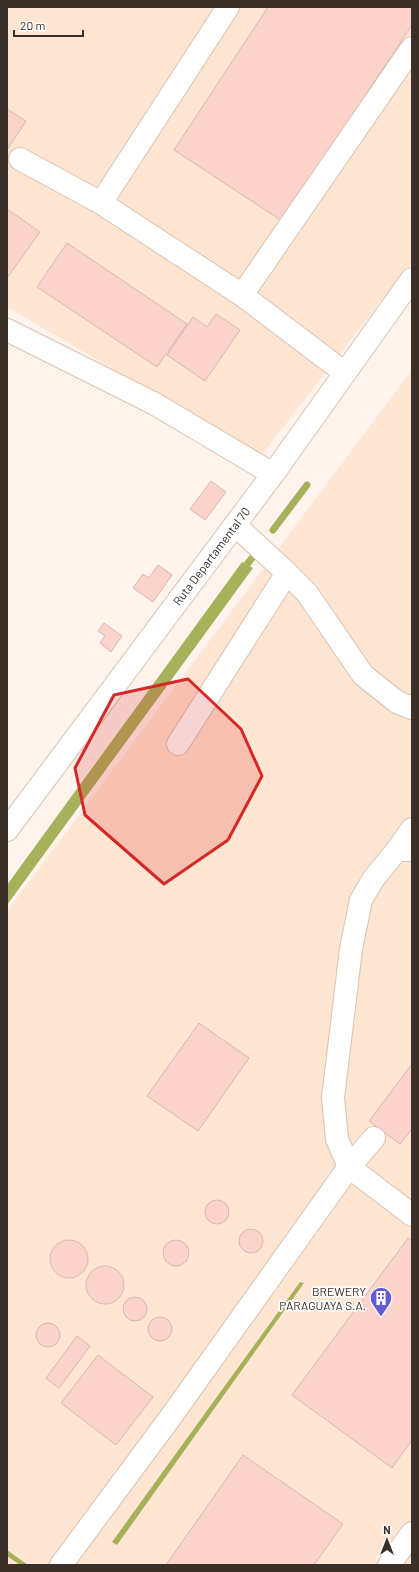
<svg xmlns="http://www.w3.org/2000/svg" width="419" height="1572" viewBox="0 0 419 1572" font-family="Barlow,sans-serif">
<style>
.built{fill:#ffe6d2}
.water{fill:#a6b159}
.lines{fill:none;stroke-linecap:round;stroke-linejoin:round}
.stream{stroke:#a6b159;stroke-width:7}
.building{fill:#fbd3cb;stroke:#d6b7b0}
.minor-casing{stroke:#dac2af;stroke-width:24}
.major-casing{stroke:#dac2af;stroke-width:24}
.minor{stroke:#fff;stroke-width:22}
.major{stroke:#fff;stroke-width:22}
.marked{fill:#d62828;fill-opacity:0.2;stroke:#d62828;stroke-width:3;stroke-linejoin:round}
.labels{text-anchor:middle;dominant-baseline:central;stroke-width:3.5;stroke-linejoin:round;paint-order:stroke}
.street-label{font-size:12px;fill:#3a3029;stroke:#fff}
.poi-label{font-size:12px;fill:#3a3029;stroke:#fff;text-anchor:end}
</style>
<rect width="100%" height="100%" fill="#fef4ed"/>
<!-- built -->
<g class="built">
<polygon points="7,7 412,7 412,261 261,456 7,307"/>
<polygon points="412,370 412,1565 7,1565 7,911"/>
</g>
<!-- water -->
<g class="water">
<polygon points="242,562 253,568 7,905 7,885"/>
<polygon points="300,1282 304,1283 117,1545 112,1542"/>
<polygon points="7,1550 28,1565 20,1565 7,1556"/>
</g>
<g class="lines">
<!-- stream -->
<g class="stream">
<polyline points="273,530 307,485"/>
<polyline points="241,572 252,558"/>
</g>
</g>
<!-- building -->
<g class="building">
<polygon points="268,7 412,7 412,25 282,221 174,150"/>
<polygon points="7,109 26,121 7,150"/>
<polygon points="7,209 40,232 7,278"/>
<polygon points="67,243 187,324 157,367 37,287"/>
<polygon points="216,314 240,330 205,381 167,355 193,317 207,327"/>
<polygon points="211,481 226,492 205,520 190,509"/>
<polygon points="158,565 172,575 153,602 133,588 143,574 149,578"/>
<polygon points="104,623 122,636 111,652 100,643 105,636 98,631"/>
<polygon points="199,1023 249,1058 198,1131 147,1096"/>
<polygon points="412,1064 412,1129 400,1144 369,1121"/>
<circle cx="217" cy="1212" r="12"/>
<circle cx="251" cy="1241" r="12"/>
<polygon points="408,1238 412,1241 412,1440 392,1468 292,1395"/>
<circle cx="176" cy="1253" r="13"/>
<circle cx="69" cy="1259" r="19"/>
<circle cx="105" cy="1285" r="19"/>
<circle cx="135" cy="1309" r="12"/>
<circle cx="160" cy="1329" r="12"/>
<circle cx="48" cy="1335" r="12"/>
<polygon points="77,1336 90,1346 59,1388 46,1378"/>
<polygon points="98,1355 153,1397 116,1445 61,1403"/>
<polygon points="243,1455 343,1524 314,1565 166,1565"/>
</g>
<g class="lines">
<!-- minor casing -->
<g class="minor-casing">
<g id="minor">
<polyline points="20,159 101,203 242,295 345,373"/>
<polyline points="101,203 228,7"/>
<polyline points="242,295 412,48"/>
<polyline points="7,330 155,404 273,474"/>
<polyline points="235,525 287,573 307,593 363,675 397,702 412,708"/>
<polyline points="178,744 287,573"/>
<polyline points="397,850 412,829"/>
<polyline points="412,850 397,850 374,878 361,900 351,949 333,1098 337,1139 349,1167 412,1215"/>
<polyline points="61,1565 170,1418 349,1167 374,1138"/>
<polyline points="389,1565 412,1533"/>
</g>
</g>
<!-- major casing -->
<g class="major-casing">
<polyline id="major" points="7,830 273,474 412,279"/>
</g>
<!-- minor -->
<use href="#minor" class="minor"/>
<!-- major -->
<use href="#major" class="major"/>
</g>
<!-- marked area -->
<path class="marked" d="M188 679 241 729 262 776 228 840 164 884 85 815 75 768 114 695Z"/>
<!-- icons -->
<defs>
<g id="building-pin" transform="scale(1.15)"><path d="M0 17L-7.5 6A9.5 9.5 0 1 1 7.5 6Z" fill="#635bd4" stroke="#fff"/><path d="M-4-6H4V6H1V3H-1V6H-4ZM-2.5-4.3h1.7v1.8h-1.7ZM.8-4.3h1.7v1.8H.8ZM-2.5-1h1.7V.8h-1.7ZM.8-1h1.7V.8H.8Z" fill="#fff"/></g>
</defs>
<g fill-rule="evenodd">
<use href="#building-pin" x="381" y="1298"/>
</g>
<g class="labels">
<!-- street labels -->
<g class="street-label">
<text transform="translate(211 556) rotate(-53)">Ruta Departamental 70</text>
</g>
<!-- poi labels -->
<g class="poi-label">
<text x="366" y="1291">BREWERY<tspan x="366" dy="14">PARAGUAYA S.A.</tspan></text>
</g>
</g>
<!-- border -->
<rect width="419" height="1572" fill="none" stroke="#3a3029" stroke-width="16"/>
<!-- north arrow -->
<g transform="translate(387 1540)" stroke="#ffffff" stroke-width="3" paint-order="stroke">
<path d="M0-3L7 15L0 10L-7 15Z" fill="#3a3029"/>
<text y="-6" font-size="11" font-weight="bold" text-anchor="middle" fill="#3a3029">N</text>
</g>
<!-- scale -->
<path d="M14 30v6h69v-6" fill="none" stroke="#3a3029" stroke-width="2"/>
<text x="20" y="30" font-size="12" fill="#3a3029" stroke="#ffffff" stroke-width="3" paint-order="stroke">20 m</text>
</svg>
